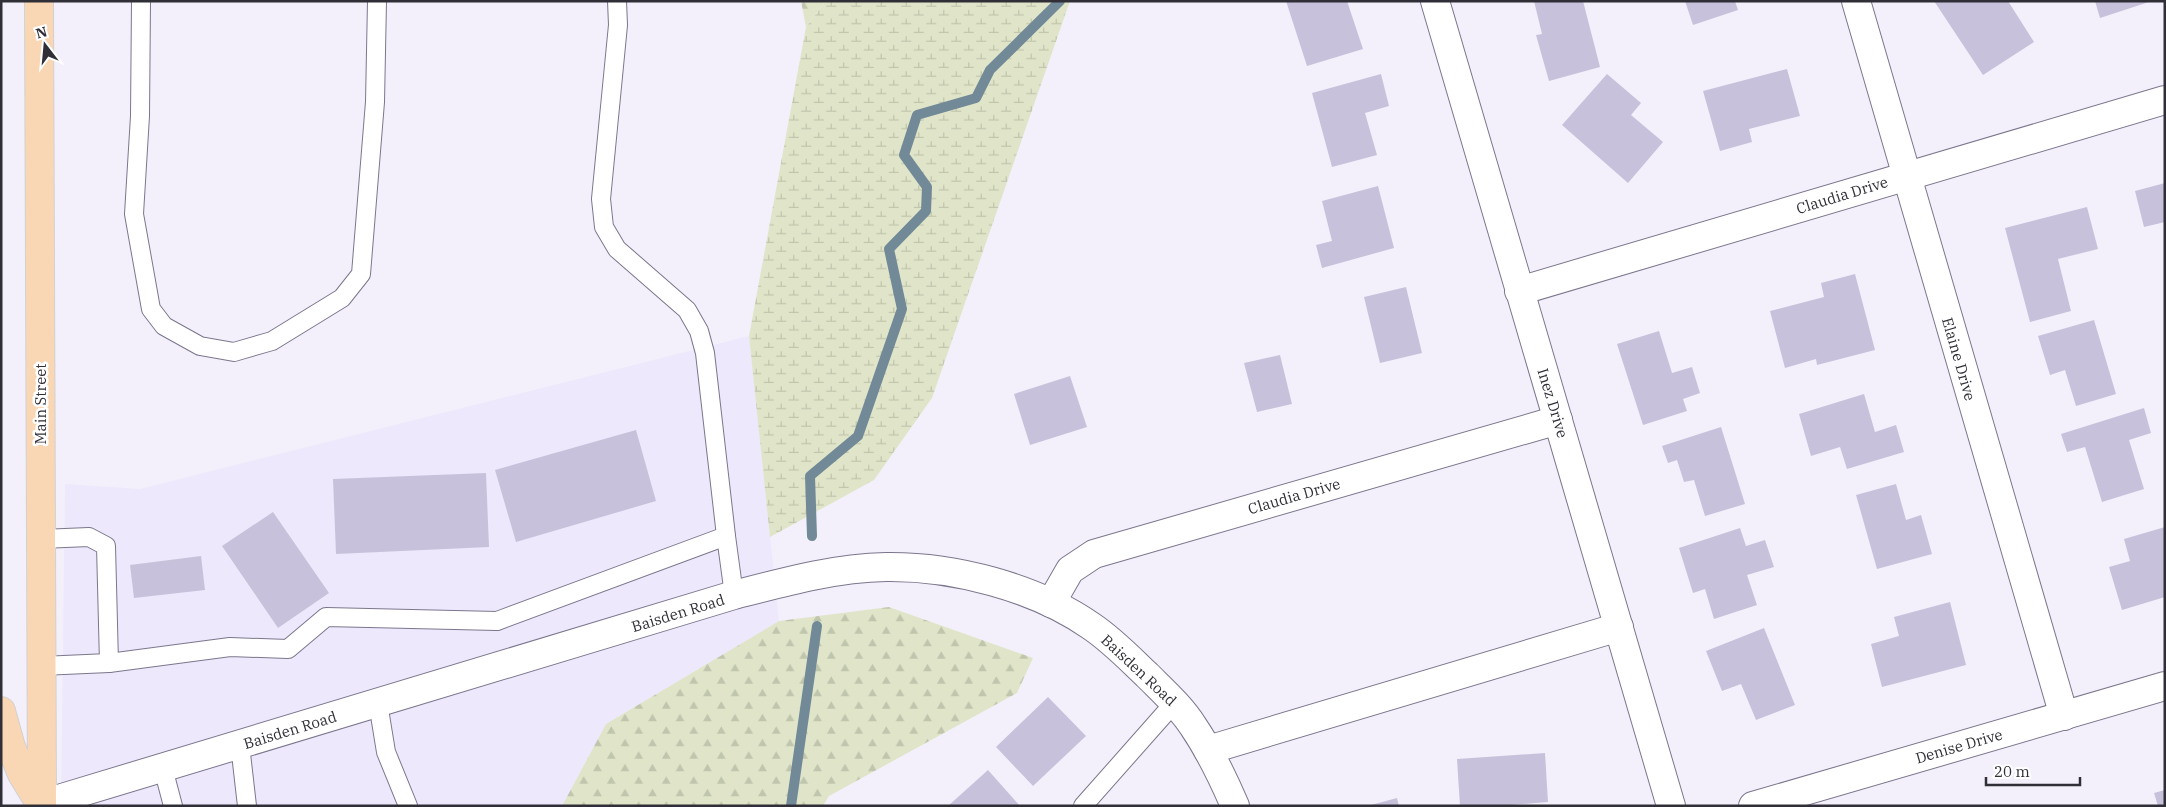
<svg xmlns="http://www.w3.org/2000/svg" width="2166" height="807" viewBox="0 0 2166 807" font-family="'IBM Plex Serif',serif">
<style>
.built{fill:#ede8fc}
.forest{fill:url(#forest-firs)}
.wetland{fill:url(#wetland-marsh)}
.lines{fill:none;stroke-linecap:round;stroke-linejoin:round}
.stream{stroke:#728a97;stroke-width:10}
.building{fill:#c8c1db}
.service-casing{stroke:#7c768d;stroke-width:20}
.minor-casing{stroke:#7c768d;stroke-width:30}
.primary-casing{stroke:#d1d1d3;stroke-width:30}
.service{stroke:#fff;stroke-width:18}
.minor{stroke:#fff;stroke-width:28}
.primary{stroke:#f9d7b4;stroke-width:28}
.labels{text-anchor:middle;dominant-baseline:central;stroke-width:5;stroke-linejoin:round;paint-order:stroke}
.street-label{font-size:15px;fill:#302e37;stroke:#fff}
</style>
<defs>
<pattern id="forest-firs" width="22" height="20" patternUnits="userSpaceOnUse" patternTransform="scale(1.25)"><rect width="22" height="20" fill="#e0e5c9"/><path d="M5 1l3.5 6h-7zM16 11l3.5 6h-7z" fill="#c0c5ad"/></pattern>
<pattern id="wetland-marsh" width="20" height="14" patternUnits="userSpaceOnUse" patternTransform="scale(1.25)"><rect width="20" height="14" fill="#e0e5c9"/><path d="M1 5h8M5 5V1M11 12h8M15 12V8" fill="none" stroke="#c0c5ad"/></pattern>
</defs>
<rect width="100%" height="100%" fill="#f3f0fb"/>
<!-- built -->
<polygon class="built" points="749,336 779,621 606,724 562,806 61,806 65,484 140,489"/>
<!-- forest -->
<g class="forest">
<polygon points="801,1 826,1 806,27"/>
<polygon points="889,607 1033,658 1017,693 829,796 823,806 562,806 606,724 779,621"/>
</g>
<!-- wetland -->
<polygon class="wetland" points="826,1 1070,1 932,398 874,480 770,537 749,336 806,27"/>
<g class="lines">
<!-- stream -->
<g class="stream">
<polyline points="812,536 810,476 858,436 902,309 889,249 926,211 927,187 904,155 917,115 976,98 990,70 1060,1"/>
<polyline points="791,806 817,626"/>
</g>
</g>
<!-- building -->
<g class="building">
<polygon points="1286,1 1347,1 1363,49 1307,66"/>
<polygon points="1534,1 1583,1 1600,67 1549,81 1536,35 1542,34"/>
<polygon points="1685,1 1735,1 1738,10 1693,25"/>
<polygon points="1934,1 2008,1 2034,42 1983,75"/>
<polygon points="2095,1 2149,1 2149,2 2100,18"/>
<polygon points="1787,69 1800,116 1749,129 1752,142 1720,151 1703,91"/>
<polygon points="1381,74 1389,106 1365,113 1377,155 1332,167 1312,93"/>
<polygon points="1607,74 1641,103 1631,115 1663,142 1628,183 1562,125"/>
<polygon points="2165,183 2165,222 2144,227 2135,191"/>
<polygon points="1378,186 1394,248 1322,268 1316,245 1332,241 1322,201"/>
<polygon points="2087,207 2098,249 2058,259 2071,311 2030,322 2005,228"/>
<polygon points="1855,274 1875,350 1817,365 1816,359 1785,368 1770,311 1824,297 1821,283"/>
<polygon points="1406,287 1422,353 1380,363 1364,297"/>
<polygon points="2094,320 2116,394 2076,406 2065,370 2050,375 2038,336"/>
<polygon points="1659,331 1672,373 1692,367 1700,393 1683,399 1687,411 1643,425 1617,344"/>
<polygon points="1280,355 1292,404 1257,412 1244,363"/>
<polygon points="1070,376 1087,427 1030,445 1014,394"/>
<polygon points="1864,394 1875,432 1896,425 1904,452 1847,469 1840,447 1811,456 1799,414"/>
<polygon points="2144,408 2151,433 2129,440 2144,489 2102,502 2085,447 2067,452 2061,434"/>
<polygon points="1721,427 1745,504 1705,516 1694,480 1684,482 1677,460 1668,463 1662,446"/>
<polygon points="636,430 656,501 516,542 495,470"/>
<polygon points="486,473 489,547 336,554 333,479"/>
<polygon points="1896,484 1906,520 1921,515 1932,554 1877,569 1856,495"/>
<polygon points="273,512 329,593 278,628 222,546"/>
<polygon points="2165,527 2165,597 2122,610 2109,567 2130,561 2124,539"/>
<polygon points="1740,528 1746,546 1765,540 1774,567 1747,575 1757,605 1714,619 1705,589 1693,593 1679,548"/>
<polygon points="201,556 205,590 134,598 130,565"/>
<polygon points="1950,602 1966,665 1882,687 1871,644 1899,636 1894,617"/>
<polygon points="1764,628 1795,705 1756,720 1741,684 1722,691 1706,651"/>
<polygon points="1048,697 1086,736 1033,786 996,747"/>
<polygon points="1545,753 1548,802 1499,806 1460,806 1457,759"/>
<polygon points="988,770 1020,806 948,806"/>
<polygon points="2165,790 2165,806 2158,806 2154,793"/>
<polygon points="1397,798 1399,806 1371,806 1371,805"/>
</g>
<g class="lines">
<!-- service casing -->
<g class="service-casing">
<g id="service">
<polyline points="141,1 140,116 134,214 151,309 164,326 200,346 234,352 272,341 342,298 361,274 375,102 377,1"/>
<polyline points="726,536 734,595"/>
<polyline points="41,539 89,537 106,546 109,663"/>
<polyline points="41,666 109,663 230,647 288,649 326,617 497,621 726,536 705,353 699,331 687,310 617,249 604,227 601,199 618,25 617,1"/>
<polyline points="378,703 386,752 408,806"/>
<polyline points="240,745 247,806"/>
<polyline points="163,768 173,806"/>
<polyline points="1083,806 1175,702"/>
</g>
</g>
<!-- minor casing -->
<g class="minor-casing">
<g id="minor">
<polyline points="1435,1 1671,806"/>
<polyline points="1856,1 2064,716"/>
<polyline points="1519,291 2165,100"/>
<polyline points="1051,603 1070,570 1094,554 1558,420"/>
<polyline points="1208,750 1619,627"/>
<path d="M42 804 734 595C784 582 834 568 886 567 953 566 1035 587 1091 626 1112 640 1129 658 1147 675 1163 691 1181 707 1193 726 1210 751 1223 778 1235 806"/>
<polyline points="1753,806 2165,686"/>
</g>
</g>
<!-- primary casing -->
<g class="primary-casing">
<g id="primary">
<polyline points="39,1 42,806"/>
<polyline points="1,711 11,747 22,774 41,805"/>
</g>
</g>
<!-- service -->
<use href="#service" class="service"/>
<!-- minor -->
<use href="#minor" class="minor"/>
<!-- primary -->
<use href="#primary" class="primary"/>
</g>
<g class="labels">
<!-- street labels -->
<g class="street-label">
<text transform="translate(1842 195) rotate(-17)">Claudia Drive</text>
<text transform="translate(1959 359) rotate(74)">Elaine Drive</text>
<text transform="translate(1553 403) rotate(73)">Inez Drive</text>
<text transform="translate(40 404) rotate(-90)">Main Street</text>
<text transform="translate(1294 496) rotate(-16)">Claudia Drive</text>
<text transform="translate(678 613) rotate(-17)">Baisden Road</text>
<text transform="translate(1139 670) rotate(43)">Baisden Road</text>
<text transform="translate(290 730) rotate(-17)">Baisden Road</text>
<text transform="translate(1959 746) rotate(-16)">Denise Drive</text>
</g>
</g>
<!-- border -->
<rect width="2166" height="807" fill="none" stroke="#302e37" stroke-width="5"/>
<!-- north arrow -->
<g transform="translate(45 45) rotate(344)" stroke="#ffffff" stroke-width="4" paint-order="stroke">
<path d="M0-4L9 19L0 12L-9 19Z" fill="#302e37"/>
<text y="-8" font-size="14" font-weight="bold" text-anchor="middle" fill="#302e37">N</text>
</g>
<!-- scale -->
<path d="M1986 777v8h94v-8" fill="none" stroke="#302e37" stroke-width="2.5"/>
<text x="1994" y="777" font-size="15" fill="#302e37" stroke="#ffffff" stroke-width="4" paint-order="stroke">20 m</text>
</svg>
